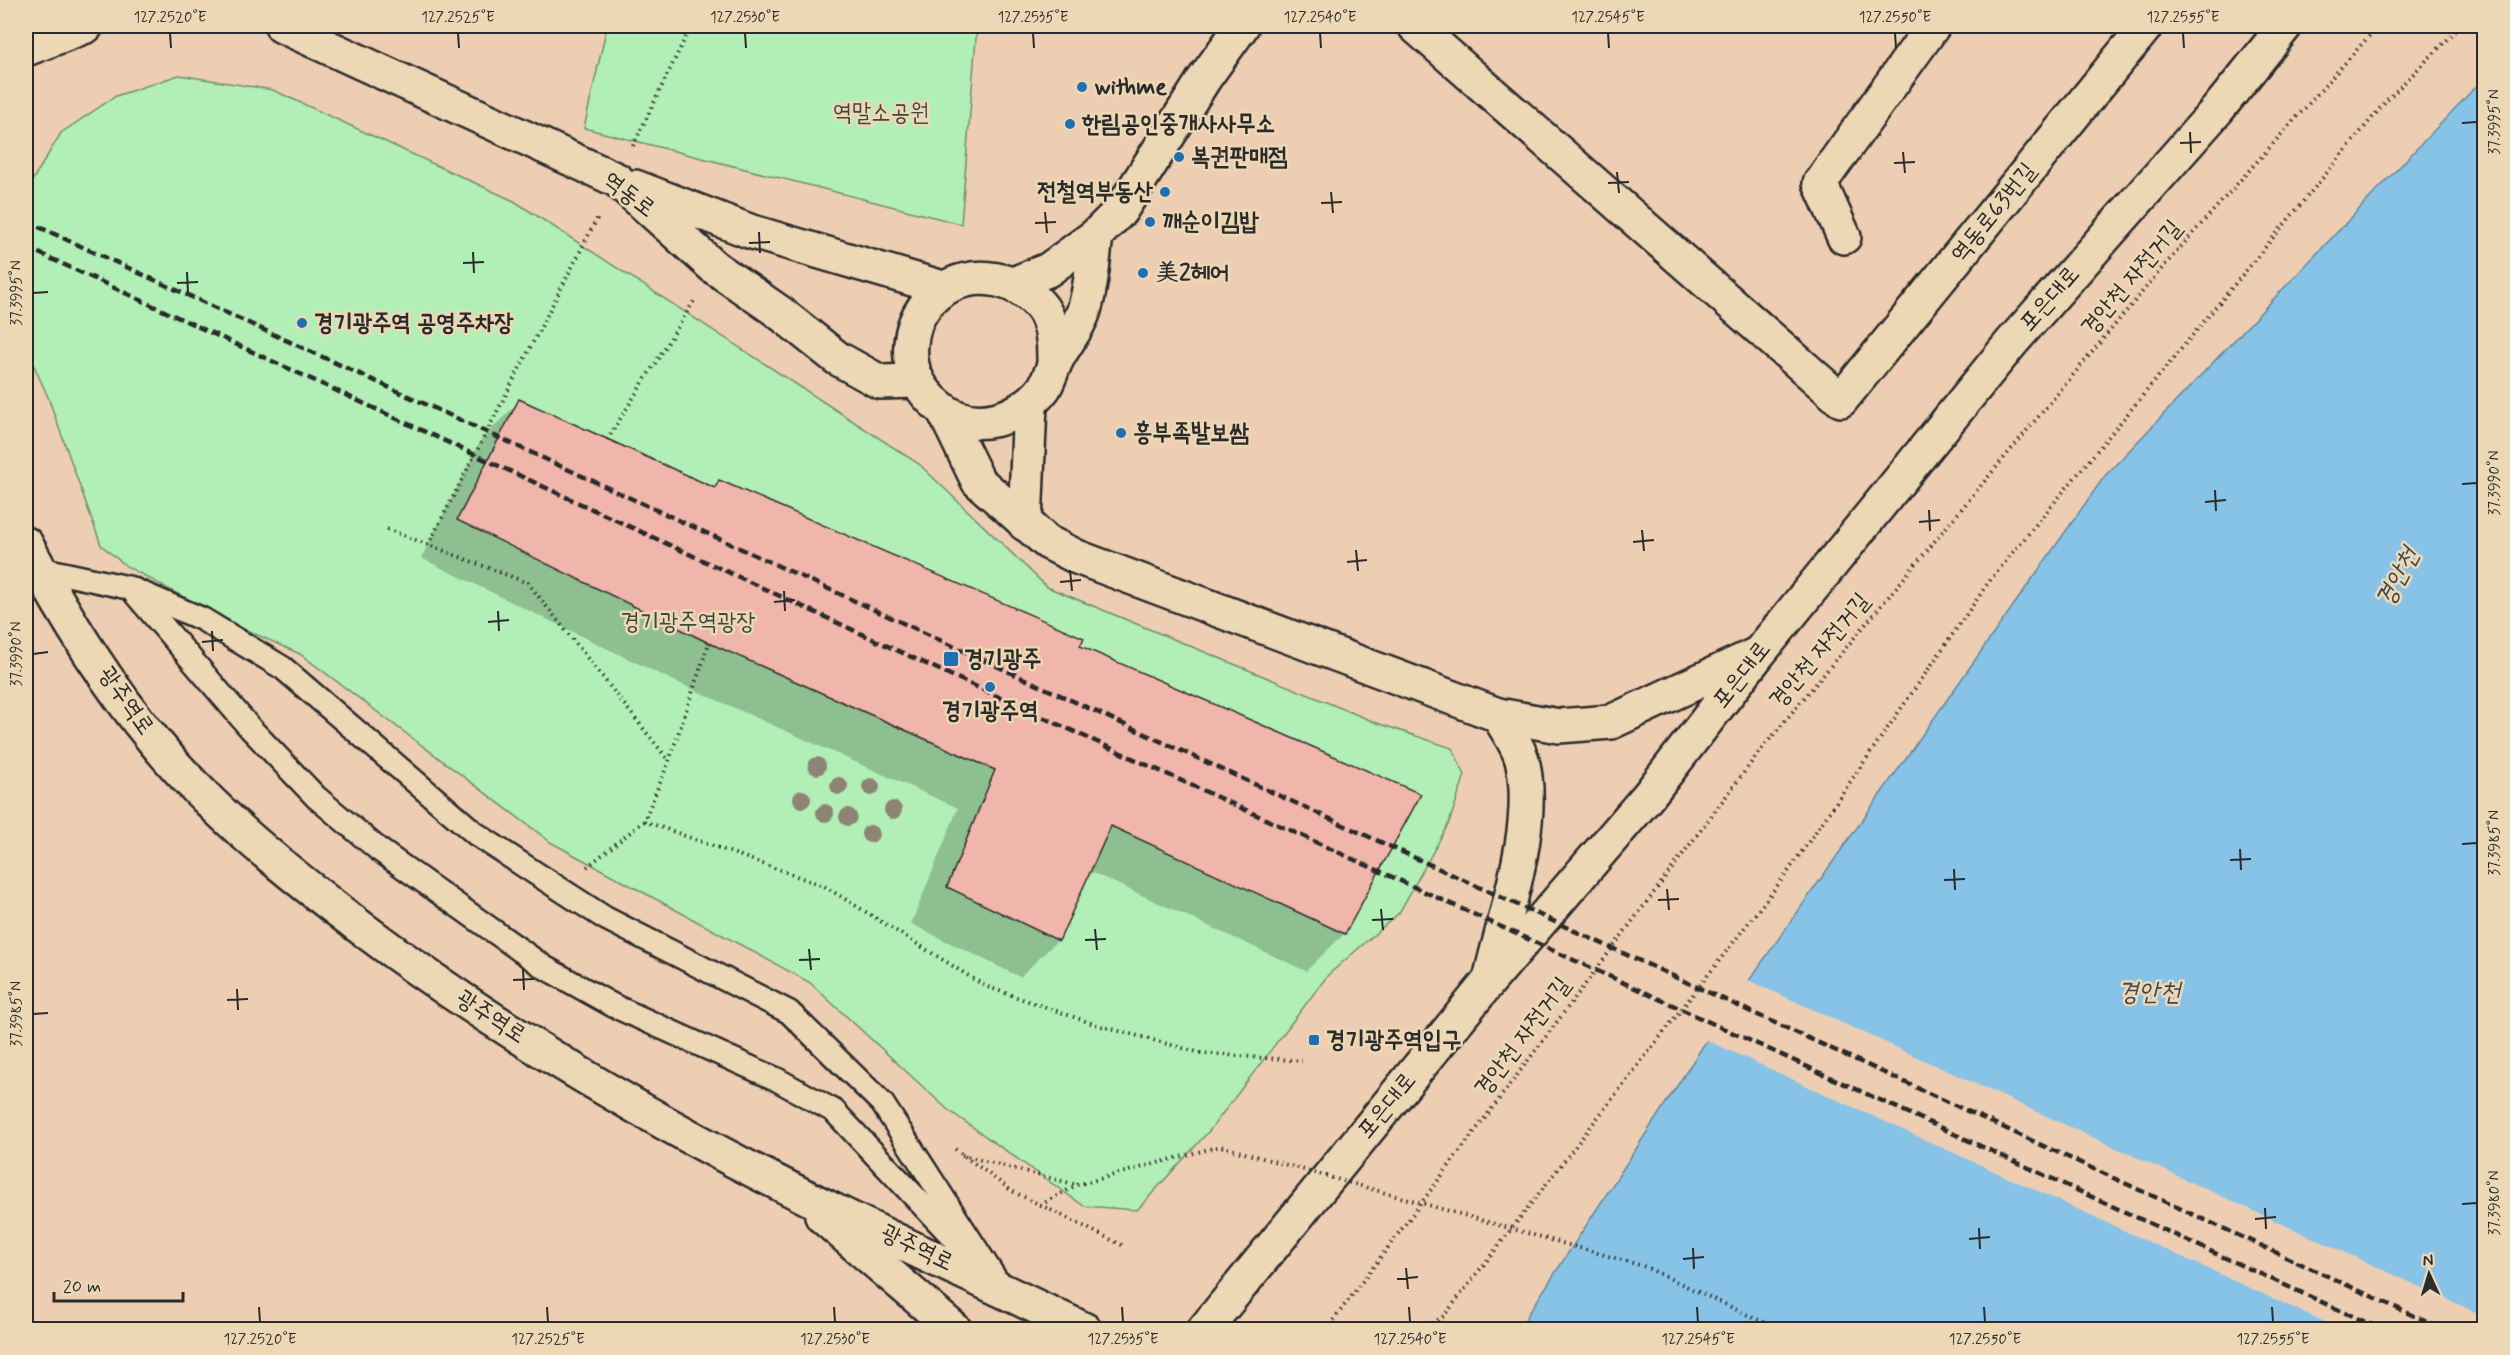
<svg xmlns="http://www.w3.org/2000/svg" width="2510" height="1355" viewBox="0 0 2510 1355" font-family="Mynerve,'LXGW WenKai TC','Poor Story',sans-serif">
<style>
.green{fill:#b1efb6;stroke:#6e8d70;stroke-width:1.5}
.water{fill:#87c3e6;stroke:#62869b;stroke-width:1.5}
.pier{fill:#eeceb3}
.shadow{fill:#0003}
.building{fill:#f0b6ab;stroke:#2b2b2b;stroke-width:1.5}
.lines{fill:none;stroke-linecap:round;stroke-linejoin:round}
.lane-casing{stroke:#2b2b2b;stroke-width:27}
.street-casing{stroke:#2b2b2b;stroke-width:38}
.secondary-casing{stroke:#2b2b2b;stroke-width:38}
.path{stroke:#2b2b2b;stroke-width:4;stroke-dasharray:1.5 4.5;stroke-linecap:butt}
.lane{stroke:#edd8b6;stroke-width:22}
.street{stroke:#edd8b6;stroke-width:33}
.secondary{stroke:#edd8b6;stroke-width:33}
.rail{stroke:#2b2b2b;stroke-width:4.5;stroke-dasharray:9 4.5;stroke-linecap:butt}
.path-bridge{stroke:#2b2b2b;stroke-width:4;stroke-dasharray:1.5 4.5;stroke-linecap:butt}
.tree{fill:#8e8474}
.ticks{fill:none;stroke:#2b2b2b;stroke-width:2}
.poi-dot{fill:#1f6fb2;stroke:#edd8b6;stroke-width:2}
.labels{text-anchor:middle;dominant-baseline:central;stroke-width:5;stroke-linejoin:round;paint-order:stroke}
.poi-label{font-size:24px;font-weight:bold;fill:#2b2b2b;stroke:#edd8b6;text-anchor:start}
.park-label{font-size:24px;fill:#3f4840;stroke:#edd8b6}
.street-label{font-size:24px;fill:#2b2b2b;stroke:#edd8b6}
.water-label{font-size:26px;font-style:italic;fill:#3d4950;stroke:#edd8b6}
.neatline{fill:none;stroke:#2b2b2b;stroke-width:2}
.ticks-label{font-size:15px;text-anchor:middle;fill:#2b2b2b}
</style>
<rect width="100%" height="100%" fill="#eeceb3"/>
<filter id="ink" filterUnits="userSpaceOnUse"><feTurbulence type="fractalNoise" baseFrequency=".0167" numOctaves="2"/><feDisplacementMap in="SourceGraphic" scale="12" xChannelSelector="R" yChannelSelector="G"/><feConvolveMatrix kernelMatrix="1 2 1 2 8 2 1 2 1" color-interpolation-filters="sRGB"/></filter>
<g filter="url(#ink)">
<!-- green -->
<g class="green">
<polygon points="607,26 977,26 961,224 584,128"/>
<polygon points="179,75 273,90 514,201 919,464 1047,587 1377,723 1452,748 1465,775 1449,823 1399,913 1328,975 1210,1130 1137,1210 1084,1206 947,1109 809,982 552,843 300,654 233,624 126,566 101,545 48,397 26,348 26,191 61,133 116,96"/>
</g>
<!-- water -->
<polygon class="water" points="2484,78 2484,1329 1518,1330 1703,1046 2104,477"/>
<!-- pier -->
<polygon class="pier" points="1746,979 2484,1316 2484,1329 2340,1329 1704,1039"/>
<!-- shadow -->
<polygon class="shadow" points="520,401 713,488 720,482 1078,647 1419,794 1344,934 1306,971 1089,871 1058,940 1020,977 911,924 958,808 672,680 421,558 482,438"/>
<!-- building -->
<polygon class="building" points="519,399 715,488 719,480 1084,638 1080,646 1421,794 1345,934 1111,826 1059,941 947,887 995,770 709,643 457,520"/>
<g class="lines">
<!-- lane casing -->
<g class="lane-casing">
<g id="lane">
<polyline points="38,568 130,588 202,619 283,668 476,834 526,867 605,918 789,1012 882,1103 1002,1289"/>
<polyline points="133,591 250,728 316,797 378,849 544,967 614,1006 776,1079 834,1111 964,1249"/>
</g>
</g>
<!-- street casing -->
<g class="street-casing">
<g id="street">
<polyline points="1415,26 1841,400 2146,26"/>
<polyline points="1844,237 1820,183 1933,26"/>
</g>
</g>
<!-- secondary casing -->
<g class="secondary-casing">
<g id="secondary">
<polyline points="282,26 617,180 714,267 779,312 837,358 880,382 917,381"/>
<polyline points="26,49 86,26"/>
<polyline points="635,187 749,231 943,288"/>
<polyline points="1013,284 1048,270 1096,235 1121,210 1204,79 1242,26"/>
<path d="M1054 364C1054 348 1054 334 1048 319 1044 308 1034 298 1025 292 979 260 915 287 911 344 908 370 920 391 940 407 972 435 1021 419 1044 388 1050 378 1053 365 1059 355 1068 340 1081 323 1085 307 1092 284 1093 258 1096 235"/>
<polyline points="944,411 978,481 1047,542 1077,557 1498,715 1559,726 1611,722 1755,655"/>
<polyline points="1025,524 1030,404"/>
<path d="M26 544C62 612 105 682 155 742 213 813 287 872 360 927 473 1012 595 1086 720 1153 839 1216 963 1271 1085 1330"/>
<path d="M1491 976C1505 914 1538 823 1522 760 1518 745 1506 729 1498 715"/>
<polyline points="822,1216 955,1330"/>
<polyline points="1204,1330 1490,980 1649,795 1759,653 2012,342 2218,109 2285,26"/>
</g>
</g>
<!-- path -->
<g class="path">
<polyline points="633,146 691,26"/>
<polyline points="607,440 694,301"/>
<polyline points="387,529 528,583 669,761"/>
<polyline points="428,545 599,215"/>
<polyline points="644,821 824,886 985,986 1097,1025 1201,1053 1302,1061"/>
<polyline points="587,867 644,821 669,761 709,643"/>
<polyline points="955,1149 1012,1191 1126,1247"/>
<polyline points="962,1155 1077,1185"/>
<polyline points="1326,1330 1760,751 2163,267 2378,26"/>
<polyline points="1422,1330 1444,1316 1787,873 1991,579 2387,100 2461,26"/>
</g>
<!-- lane -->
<use href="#lane" class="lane"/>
<!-- street -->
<use href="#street" class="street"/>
<!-- secondary -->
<use href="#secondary" class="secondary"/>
<!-- rail -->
<g class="rail">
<polyline points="26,221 2445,1330"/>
<polyline points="26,247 946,673 2383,1330"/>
</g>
<!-- path-bridge -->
<polyline class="path-bridge" points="1040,1205 1077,1185 1220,1146 1643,1266 1780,1330"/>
</g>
<!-- trees -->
<g class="tree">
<circle cx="817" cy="766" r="9"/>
<circle cx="839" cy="786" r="9"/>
<circle cx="871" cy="787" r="9"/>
<circle cx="802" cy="799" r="9"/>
<circle cx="893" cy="810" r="9"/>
<circle cx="825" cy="813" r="9"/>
<circle cx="848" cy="817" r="9"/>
<circle cx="870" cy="834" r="9"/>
</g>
</g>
<!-- ticks -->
<path class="ticks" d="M170 33 171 48M458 33 459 48M745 33 746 48M1033 33 1034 48M1320 33 1321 48M1608 33 1609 48M1895 33 1896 48M2183 33 2184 48M2462 123 2477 122M2190 132 2191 153M2180 143 2201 142M1903 152 1905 173M1894 163 1915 162M1617 172 1619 193M1608 183 1629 182M1331 192 1333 213M1321 203 1342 202M1045 212 1047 233M1035 223 1056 222M759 232 760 253M749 243 770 242M473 252 474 273M463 263 484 262M187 272 188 293M177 283 198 282M33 293 48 292M2462 484 2477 483M2215 490 2216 511M2205 502 2226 500M1929 510 1930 531M1919 522 1940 520M1642 530 1644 551M1633 542 1654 540M1356 550 1358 571M1347 562 1367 560M1070 570 1072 591M1060 582 1081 580M784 591 785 611M774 602 795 600M498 611 499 631M488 622 509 620M212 631 213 651M202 642 223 640M33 654 48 652M2462 844 2477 843M2240 849 2241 870M2230 860 2251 859M1954 869 1955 890M1944 880 1965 879M1667 889 1669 910M1658 900 1679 899M1381 909 1383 930M1372 920 1393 919M1095 929 1097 950M1085 940 1106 939M809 949 811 970M799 960 820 959M523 969 524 990M513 980 534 979M237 989 238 1010M227 1000 248 999M33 1014 48 1013M2462 1204 2477 1203M2265 1208 2266 1229M2255 1219 2276 1217M1979 1228 1980 1249M1969 1239 1990 1237M1693 1248 1694 1269M1683 1259 1704 1257M1406 1268 1408 1289M1397 1279 1418 1277M259 1307 260 1322M547 1307 548 1322M834 1307 835 1322M1122 1307 1123 1322M1409 1307 1410 1322M1697 1307 1698 1322M1984 1307 1985 1322M2272 1307 2273 1322"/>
<!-- markers -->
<g class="poi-dot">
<circle cx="1082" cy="87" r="6"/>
<circle cx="1070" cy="124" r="6"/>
<circle cx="1179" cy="157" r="6"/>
<circle cx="1165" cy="192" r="6"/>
<circle cx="1150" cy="222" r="6"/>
<circle cx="1143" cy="273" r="6"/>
<circle cx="302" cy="323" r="6"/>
<circle cx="1121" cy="433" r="6"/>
<rect x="943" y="651" width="16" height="16" rx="3"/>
<circle cx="990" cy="687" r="6"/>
<rect x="1308" y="1034" width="12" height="12" rx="3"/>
</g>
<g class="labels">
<!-- poi labels -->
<g class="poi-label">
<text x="1094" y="87">withme</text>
<text x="1082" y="124">한림공인중개사사무소</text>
<text x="1191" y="157">복권판매점</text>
<text x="1153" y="192" text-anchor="end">전철역부동산</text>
<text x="1162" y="222">깨순이김밥</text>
<text x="1155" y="273">美2헤어</text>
<text x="314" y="323">경기광주역 공영주차장</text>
<text x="1133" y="433">흥부족발보쌈</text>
<text x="964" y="659">경기광주</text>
<text x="990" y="711" text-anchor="middle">경기광주역</text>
<text x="1326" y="1040">경기광주역입구</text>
</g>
<!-- park labels -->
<g class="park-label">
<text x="881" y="113">역말소공원</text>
<text x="688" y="622">경기광주역광장</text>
</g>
<!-- street labels -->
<g class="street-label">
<text transform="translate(629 195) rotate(37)">역동로</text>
<text transform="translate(1994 213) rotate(-51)">역동로63번길</text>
<text transform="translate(2132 278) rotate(-50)">경안천 자전거길</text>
<text transform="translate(2050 299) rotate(-49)">포은대로</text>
<text transform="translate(1820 651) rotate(-50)">경안천 자전거길</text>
<text transform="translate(1742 675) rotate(-52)">포은대로</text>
<text transform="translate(126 701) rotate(55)">광주역로</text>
<text transform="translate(491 1017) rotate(33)">광주역로</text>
<text transform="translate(1523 1037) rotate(-53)">경안천 자전거길</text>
<text transform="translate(1387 1106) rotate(-51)">포은대로</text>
<text transform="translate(917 1248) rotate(26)">광주역로</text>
</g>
<!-- water labels -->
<g class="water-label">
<text transform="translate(2398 578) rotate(-62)">경안천</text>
<text x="2149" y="993">경안천</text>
</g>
</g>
<!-- margin -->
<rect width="2510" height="1355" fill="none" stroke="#edd8b6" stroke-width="66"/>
<!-- north arrow -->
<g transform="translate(2429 1274) rotate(356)" stroke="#edd8b6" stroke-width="4.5" paint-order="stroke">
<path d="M0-4.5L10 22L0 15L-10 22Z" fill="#2b2b2b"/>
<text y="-9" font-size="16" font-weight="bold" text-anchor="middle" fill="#2b2b2b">N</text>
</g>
<!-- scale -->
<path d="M54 1292v9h129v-9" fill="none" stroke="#2b2b2b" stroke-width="3"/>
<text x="63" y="1292" font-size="18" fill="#2b2b2b" stroke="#edd8b6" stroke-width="4.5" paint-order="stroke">20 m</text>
<rect x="33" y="33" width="2444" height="1289" class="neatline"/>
<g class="ticks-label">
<text x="170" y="22">127.2520°E</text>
<text x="458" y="22">127.2525°E</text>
<text x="745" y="22">127.2530°E</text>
<text x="1033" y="22">127.2535°E</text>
<text x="1320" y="22">127.2540°E</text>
<text x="1608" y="22">127.2545°E</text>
<text x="1895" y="22">127.2550°E</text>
<text x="2183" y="22">127.2555°E</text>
<text transform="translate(2494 122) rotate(-90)" y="5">37.3995°N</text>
<text transform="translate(16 293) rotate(-90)" y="5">37.3995°N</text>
<text transform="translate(2494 483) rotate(-90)" y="5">37.3990°N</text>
<text transform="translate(16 654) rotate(-90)" y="5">37.3990°N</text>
<text transform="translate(2494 843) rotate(-90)" y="5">37.3985°N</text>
<text transform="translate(16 1014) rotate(-90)" y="5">37.3985°N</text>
<text transform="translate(2494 1203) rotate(-90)" y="5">37.3980°N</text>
<text x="260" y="1344">127.2520°E</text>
<text x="548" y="1344">127.2525°E</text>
<text x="835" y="1344">127.2530°E</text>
<text x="1123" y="1344">127.2535°E</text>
<text x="1410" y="1344">127.2540°E</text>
<text x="1698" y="1344">127.2545°E</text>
<text x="1985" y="1344">127.2550°E</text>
<text x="2273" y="1344">127.2555°E</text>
</g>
</svg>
